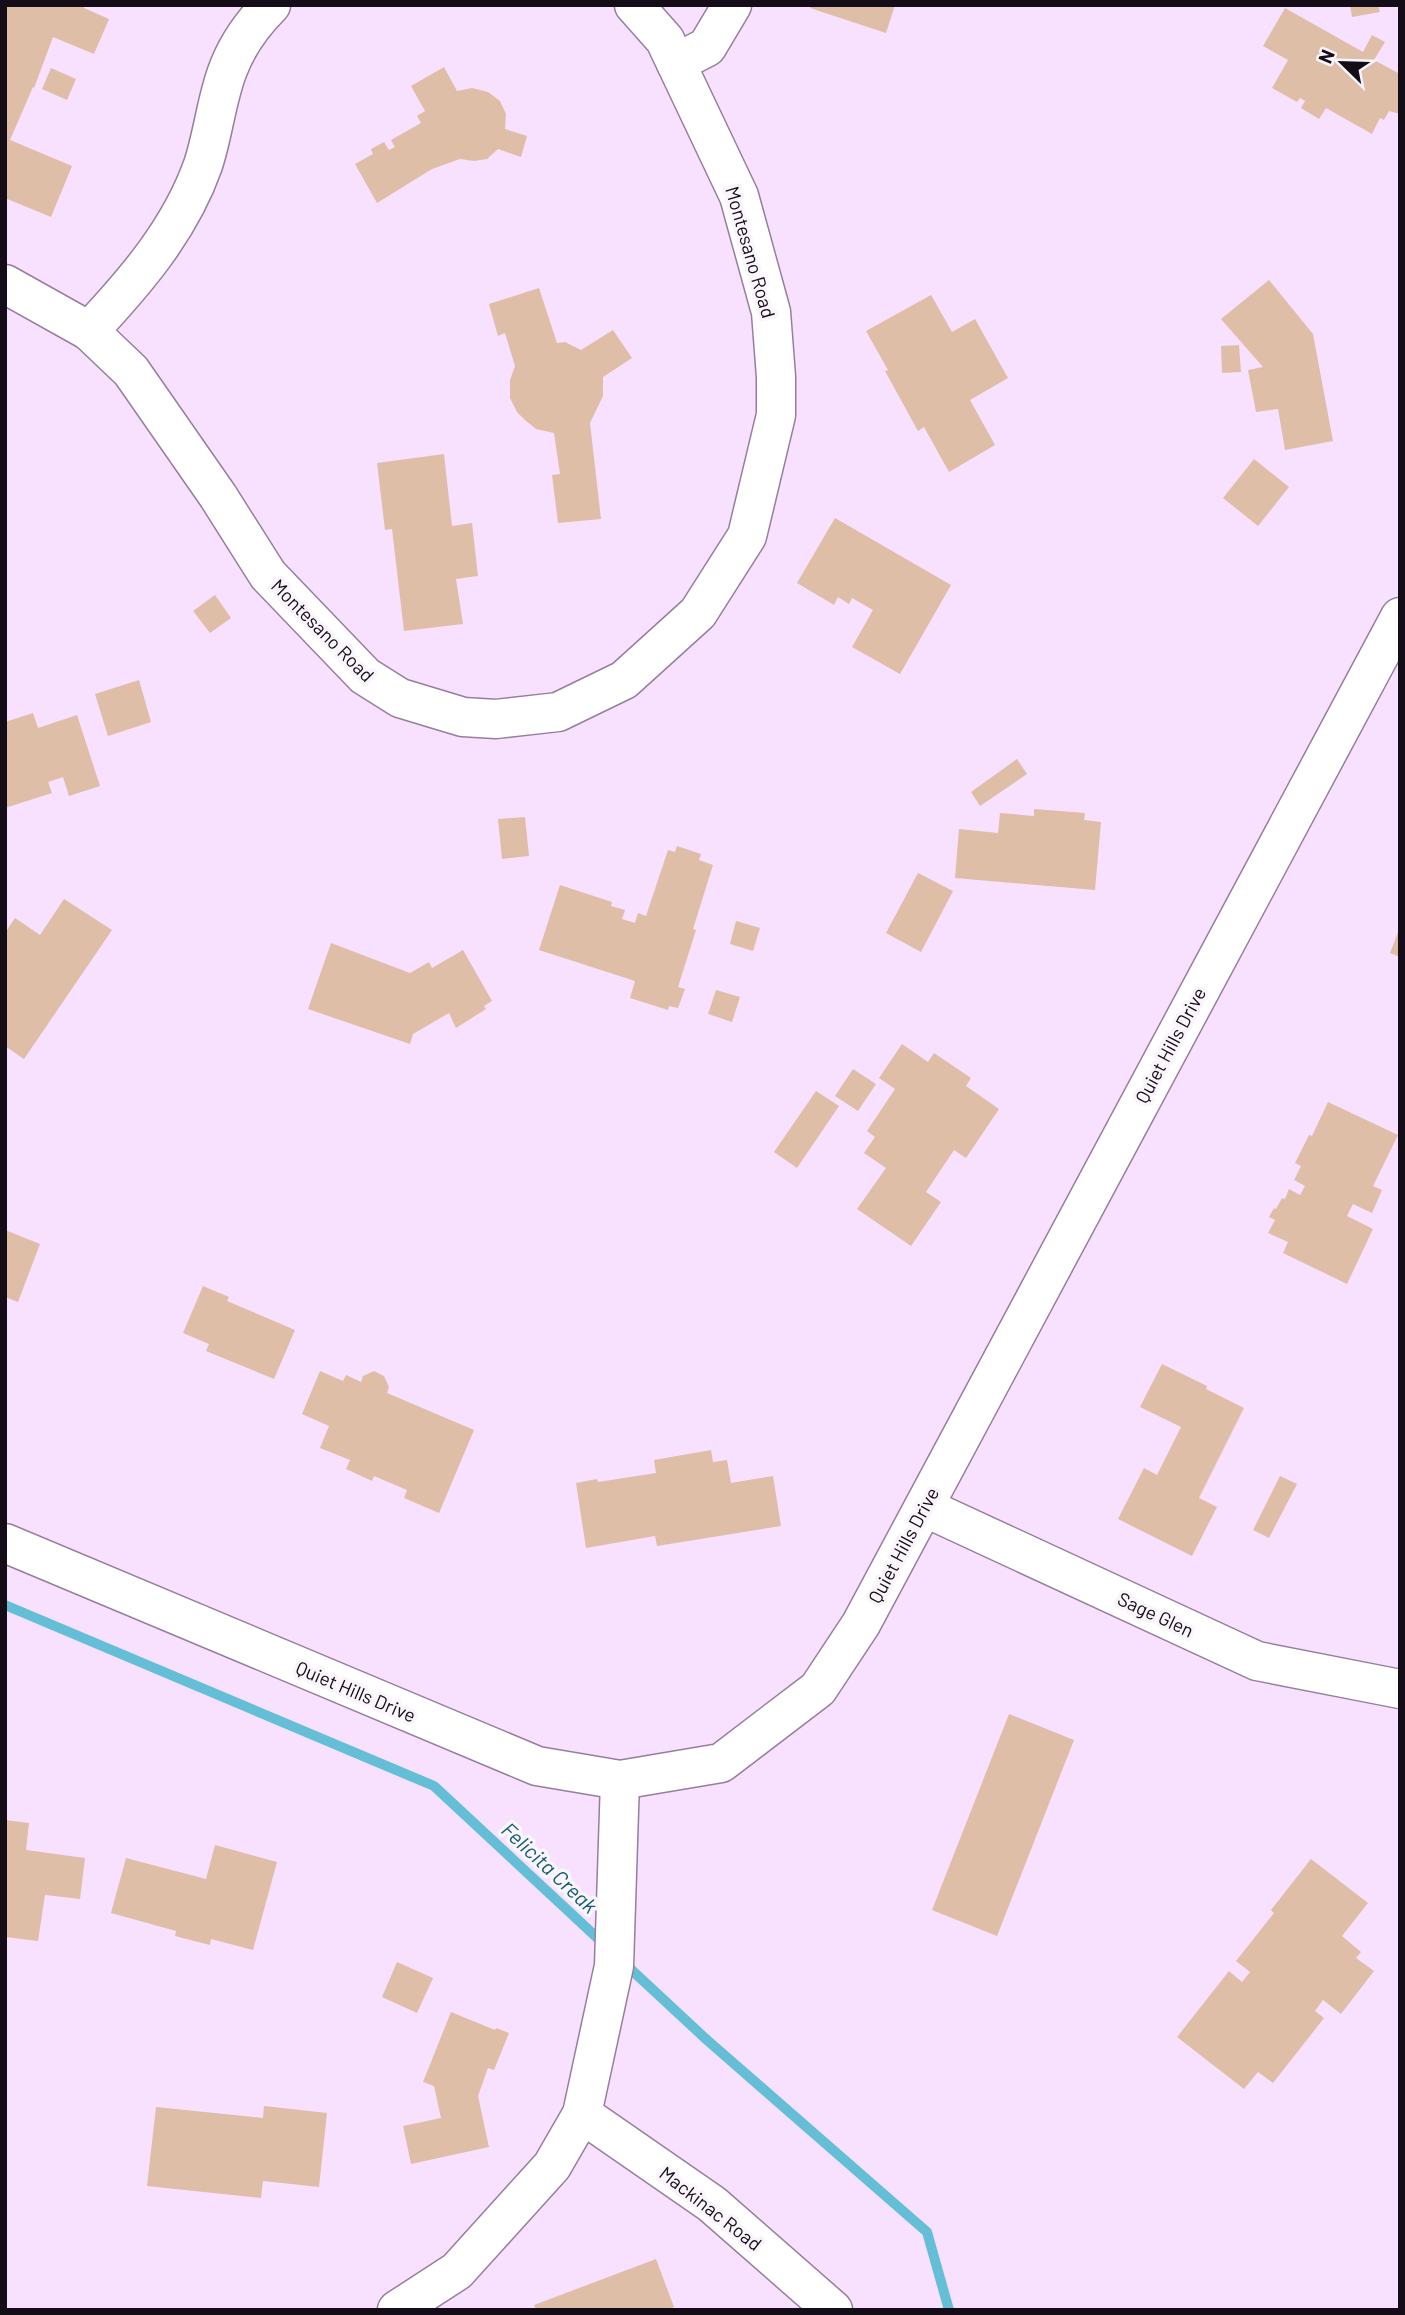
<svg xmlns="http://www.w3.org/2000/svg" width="1405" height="2315" viewBox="0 0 1405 2315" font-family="Barlow,sans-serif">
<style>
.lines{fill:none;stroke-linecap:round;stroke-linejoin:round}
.stream{stroke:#64bed5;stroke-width:10}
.building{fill:#dfbea7}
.minor-casing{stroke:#967f9c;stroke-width:41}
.minor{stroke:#fff;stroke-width:38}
.labels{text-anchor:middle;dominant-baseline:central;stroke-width:7;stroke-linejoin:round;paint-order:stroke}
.street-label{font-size:19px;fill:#140c16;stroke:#faf5fb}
.water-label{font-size:21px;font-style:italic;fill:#115c6d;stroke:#faf5fb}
</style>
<rect width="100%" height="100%" fill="#f8e0ff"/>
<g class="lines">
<!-- stream -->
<g class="stream">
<polyline points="5,1605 434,1786 606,1946"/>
<polyline points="623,1962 707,2040 927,2232 949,2310"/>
</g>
</g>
<!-- building -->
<g class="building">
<polygon points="5,5 82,5 84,8 109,19 94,54 53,37 34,88 33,87 10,140 72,166 51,217 5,198"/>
<polygon points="811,5 895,5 886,33 810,8"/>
<polygon points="1350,5 1378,5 1380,12 1352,17"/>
<polygon points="1285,8 1363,52 1372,35 1385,42 1374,60 1400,74 1400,114 1389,111 1384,120 1380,118 1372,134 1326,108 1319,119 1301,108 1305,101 1300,98 1297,102 1272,88 1288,60 1263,46"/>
<polygon points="444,67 457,91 472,88 488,92 500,101 506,114 505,129 527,136 521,157 498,149 487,159 474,161 460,159 432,169 377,203 355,164 373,154 371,149 384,142 389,150 395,147 391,140 421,123 417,116 425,111 411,86"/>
<polygon points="51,68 76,79 67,100 42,89"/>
<polygon points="1269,280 1313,334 1333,441 1285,450 1278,409 1256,412 1248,370 1263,367 1221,319"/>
<polygon points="539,288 557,343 565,342 581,350 613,330 632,358 603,377 603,396 590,423 601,519 558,523 552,475 560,474 554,433 536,429 526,421 517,412 510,398 510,380 515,366 505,333 498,336 489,304"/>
<polygon points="931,295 952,332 975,319 1008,378 970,400 995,445 949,472 924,427 918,431 885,371 888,370 866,331"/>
<polygon points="1239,345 1241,372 1222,373 1221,346"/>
<polygon points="444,454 452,526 472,523 478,576 456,579 463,624 404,631 392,529 385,530 377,463"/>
<polygon points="1254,459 1289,487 1258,526 1223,498"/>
<polygon points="835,518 951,585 900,674 852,647 873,610 852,598 849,604 838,597 834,605 797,583"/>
<polygon points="215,595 231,618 210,633 193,611"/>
<polygon points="139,680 151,722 108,736 95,694"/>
<polygon points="33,713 38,728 77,715 100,786 69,796 63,777 48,782 52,793 5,808 5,722"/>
<polygon points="1017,759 1027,774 980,806 971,792"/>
<polygon points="1034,809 1085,813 1084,820 1101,822 1095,890 955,878 959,829 998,833 1000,813 1034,816"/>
<polygon points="525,817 529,856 502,859 498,819"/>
<polygon points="677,846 701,854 699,860 713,865 693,929 696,930 678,987 685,989 678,1008 669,1006 668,1010 630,998 635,981 539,950 560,885 612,902 611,906 625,910 622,919 635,923 638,913 646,916 668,850 675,852"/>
<polygon points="918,873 953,891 921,952 886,933"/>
<polygon points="64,899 112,930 24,1059 5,1046 5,933 15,918 40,935"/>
<polygon points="736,921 760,928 753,951 730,944"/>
<polygon points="1400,927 1400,957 1390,953"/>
<polygon points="331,943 410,973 429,962 432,968 463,950 492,1001 484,1006 486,1009 456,1028 449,1013 413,1034 410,1044 308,1009"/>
<polygon points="716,990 740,997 732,1022 708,1014"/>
<polygon points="902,1044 928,1062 934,1053 971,1078 966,1086 999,1109 966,1158 954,1150 926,1192 941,1202 911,1246 857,1209 886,1168 864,1153 875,1137 867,1131 895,1089 879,1078"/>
<polygon points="853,1069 876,1084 858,1111 835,1096"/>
<polygon points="816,1091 839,1106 797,1168 774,1152"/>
<polygon points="1328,1102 1398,1135 1373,1186 1382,1190 1372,1213 1353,1204 1347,1216 1373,1229 1347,1284 1283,1253 1288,1242 1268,1233 1275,1220 1269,1217 1274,1208 1276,1209 1282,1198 1285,1199 1289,1189 1300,1195 1305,1186 1294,1180 1301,1166 1295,1163 1309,1135 1312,1136"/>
<polygon points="5,1230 40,1244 18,1302 5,1297"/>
<polygon points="203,1286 229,1297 227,1301 295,1330 274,1379 206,1351 209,1344 183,1333"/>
<polygon points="1162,1364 1207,1386 1206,1389 1244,1408 1199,1498 1217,1507 1192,1556 1118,1519 1144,1468 1157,1475 1181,1427 1140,1407"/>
<polygon points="320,1371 343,1381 346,1375 361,1382 363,1376 374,1371 384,1376 389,1387 387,1393 474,1430 439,1513 404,1498 407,1490 374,1476 372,1481 346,1469 350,1460 320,1448 329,1426 302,1414"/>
<polygon points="711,1450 713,1462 727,1460 731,1483 773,1476 781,1526 657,1546 655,1536 586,1548 576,1483 597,1479 598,1482 656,1473 654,1460"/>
<polygon points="1280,1476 1297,1484 1269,1538 1253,1530"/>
<polygon points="1009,1714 1074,1740 997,1936 932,1910"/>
<polygon points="5,1820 29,1823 26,1850 85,1858 80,1899 45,1895 38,1941 5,1937"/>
<polygon points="215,1845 277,1862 253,1950 211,1939 210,1945 175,1936 176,1931 111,1913 126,1858 206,1879"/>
<polygon points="1311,1859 1368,1903 1342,1936 1361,1952 1356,1958 1374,1971 1341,2014 1323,2000 1315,2011 1324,2018 1273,2083 1258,2072 1244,2089 1177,2037 1229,1971 1242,1982 1250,1972 1236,1961 1274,1913 1271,1910"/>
<polygon points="397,1962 433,1978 417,2013 382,1997"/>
<polygon points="451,2012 495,2030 496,2028 509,2033 494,2070 488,2068 478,2096 489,2147 411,2164 403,2126 441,2118 434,2086 423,2082"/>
<polygon points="264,2106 327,2113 319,2187 263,2181 261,2198 147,2186 156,2107 263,2118"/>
<polygon points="656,2259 674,2307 667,2310 536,2310 534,2305"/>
</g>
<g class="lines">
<!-- minor casing -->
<g class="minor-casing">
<g id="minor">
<path d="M271 5C253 23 236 47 227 72 216 102 213 135 203 165 180 230 135 282 89 331L131 371 218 496 268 575 365 676 400 698 463 717 496 719 558 712 624 680 698 613 747 536 776 415V377L771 312 739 196 665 40 634 5"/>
<polyline points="676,63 707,47 732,5"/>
<polyline points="5,284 89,331"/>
<polyline points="924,1507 1257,1661 1400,1689"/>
<polyline points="5,1543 537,1766 620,1780 721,1763 818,1689 861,1624 1400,617"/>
<polyline points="582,2114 712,2204 833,2310"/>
<polyline points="397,2310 457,2271 552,2166 582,2114 614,1966 620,1780"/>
</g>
</g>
<!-- minor -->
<use href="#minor" class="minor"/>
</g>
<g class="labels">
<!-- street labels -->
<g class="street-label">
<text transform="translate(751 252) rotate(74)">Montesano Road</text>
<text transform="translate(323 630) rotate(45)">Montesano Road</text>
<text transform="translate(1170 1045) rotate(-62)">Quiet Hills Drive</text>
<text transform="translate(903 1545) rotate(-62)">Quiet Hills Drive</text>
<text transform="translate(1156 1614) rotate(25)">Sage Glen</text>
<text transform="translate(356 1691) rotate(23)">Quiet Hills Drive</text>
<text transform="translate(711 2208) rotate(38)">Mackinac Road</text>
</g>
<!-- water labels -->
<g class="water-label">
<text transform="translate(550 1867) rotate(43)">Felicita Creak</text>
</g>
</g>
<!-- border -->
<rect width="1405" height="2315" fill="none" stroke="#140c16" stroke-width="14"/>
<!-- north arrow -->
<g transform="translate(1342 63) rotate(293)" stroke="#faf5fb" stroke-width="5" paint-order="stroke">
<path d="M0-5L12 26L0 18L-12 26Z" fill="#140c16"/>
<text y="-10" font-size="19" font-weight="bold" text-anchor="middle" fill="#140c16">N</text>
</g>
</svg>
